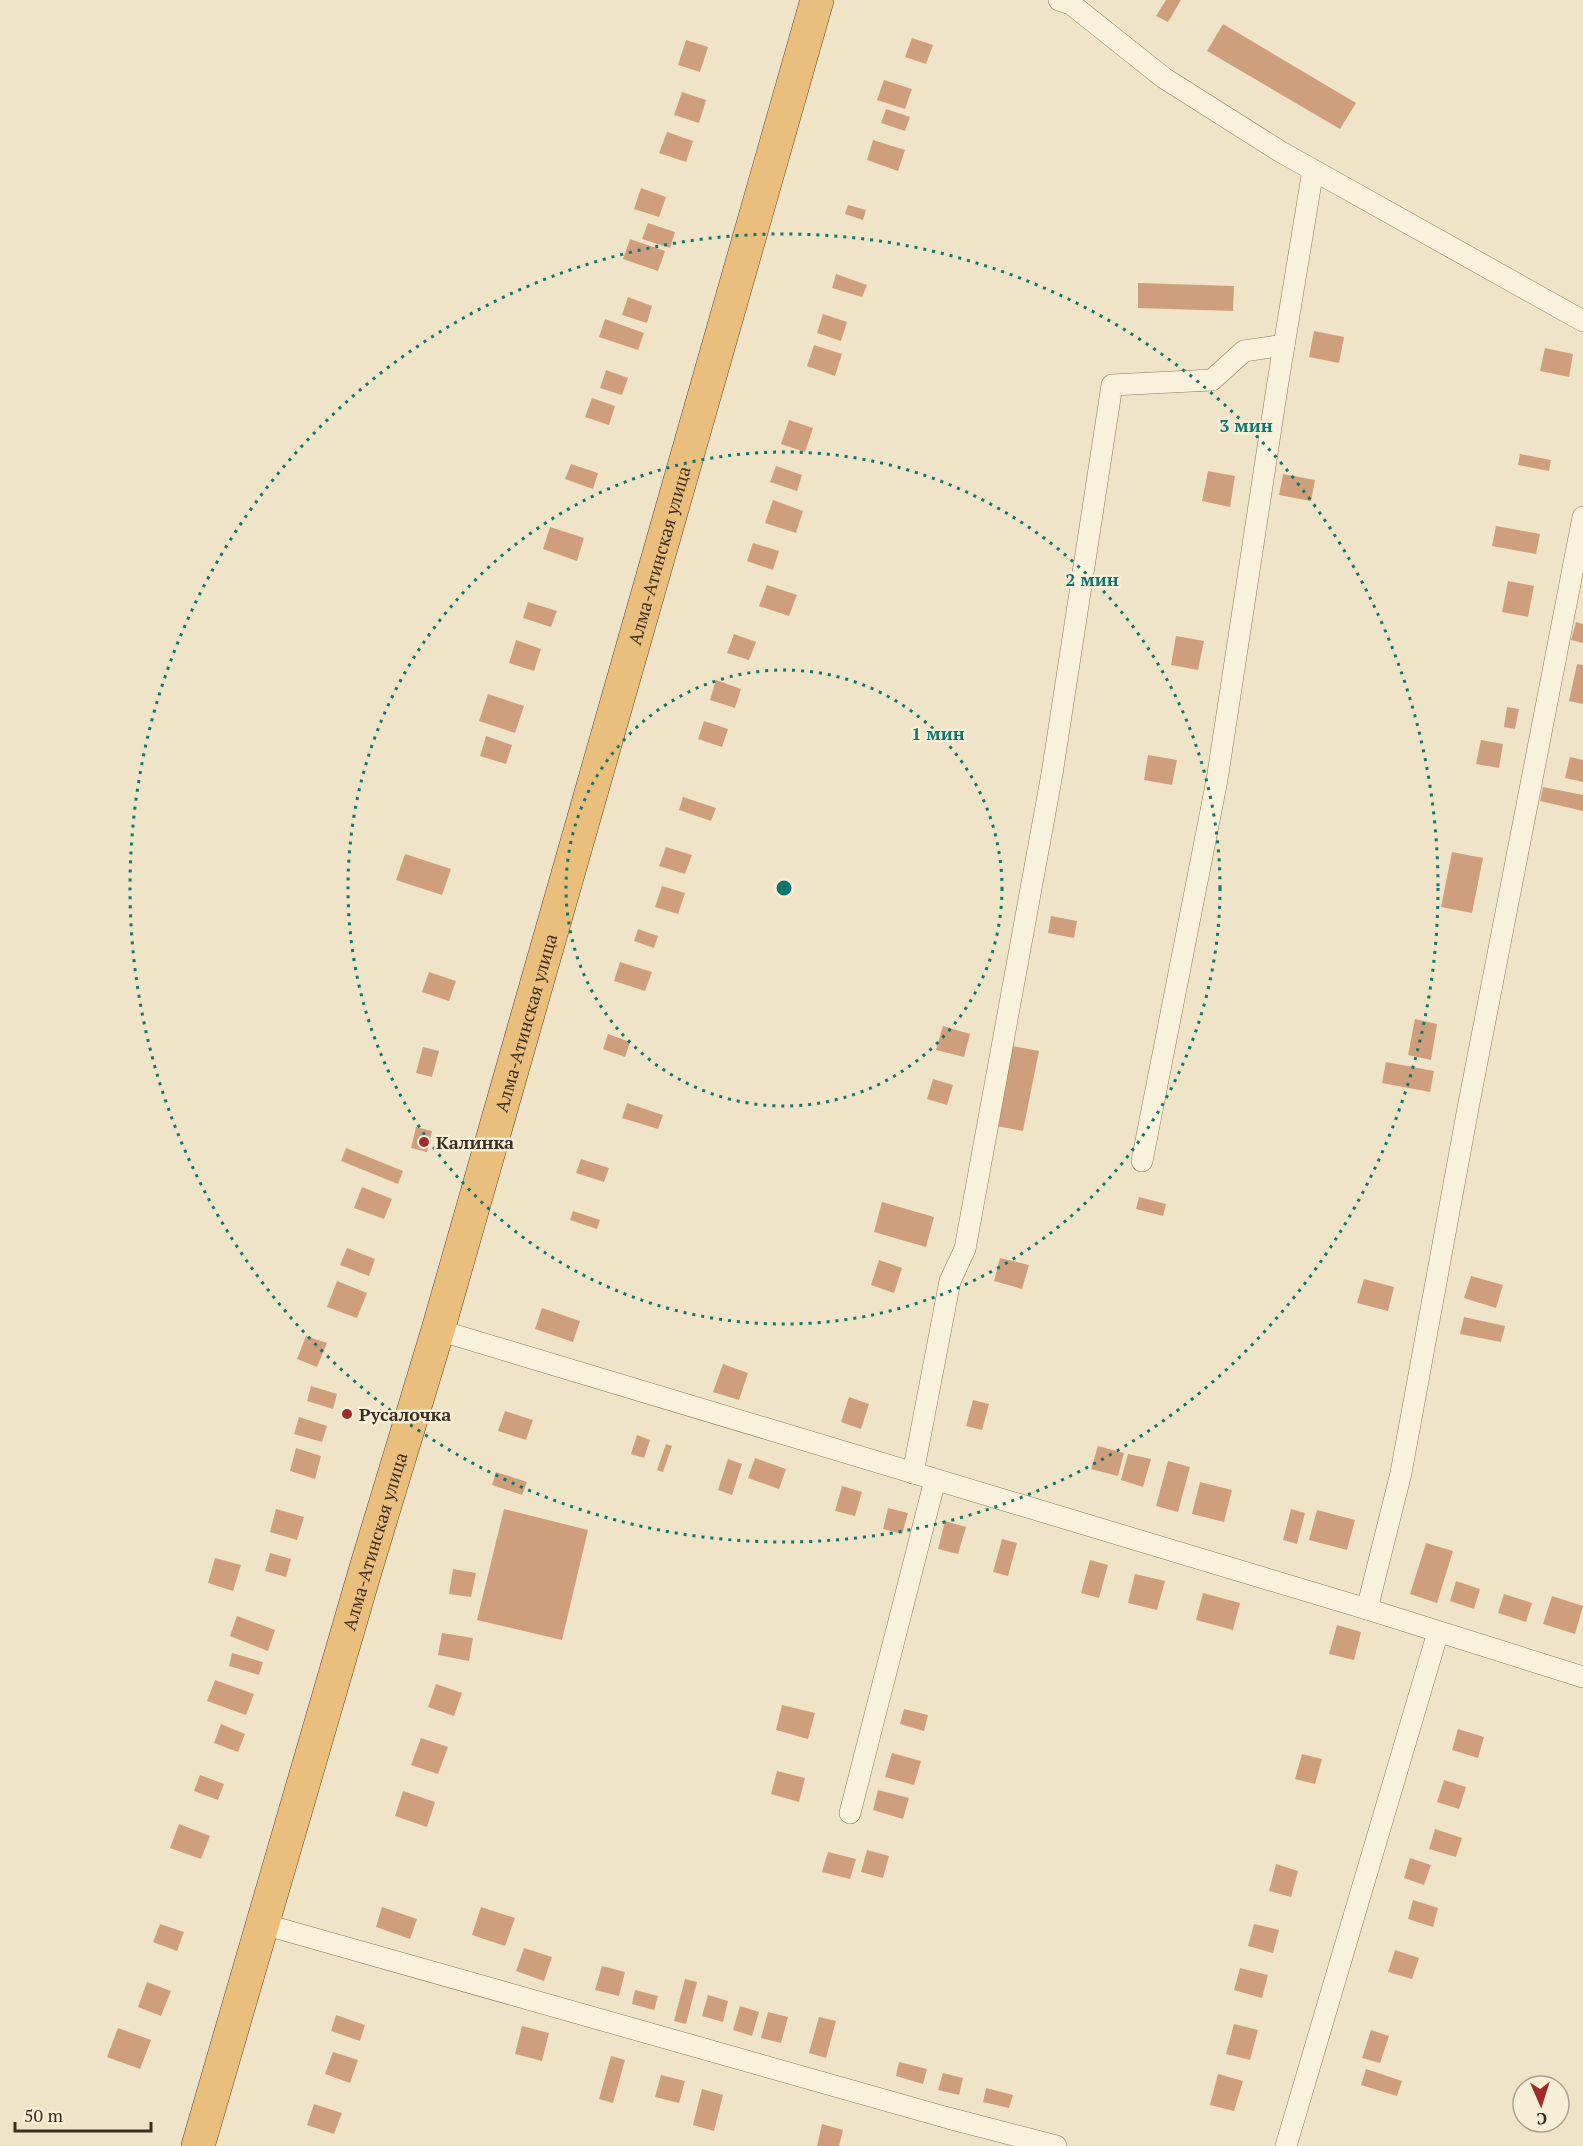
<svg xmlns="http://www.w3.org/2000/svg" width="1583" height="2146" viewBox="0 0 1583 2146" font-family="'PT Serif',serif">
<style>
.building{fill:#cf9f7d}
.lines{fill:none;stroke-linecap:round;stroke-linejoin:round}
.minor-casing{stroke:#8d765c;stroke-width:22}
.trunk-casing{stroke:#5b4430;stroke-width:34}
.minor{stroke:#faf1dc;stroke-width:21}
.trunk{stroke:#eabe7c;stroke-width:33}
.ring{fill:none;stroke:#0f766e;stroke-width:3;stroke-dasharray:3 6}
.poi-dot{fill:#9e2a2b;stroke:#f7eed8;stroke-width:2}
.labels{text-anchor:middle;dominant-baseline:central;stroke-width:5;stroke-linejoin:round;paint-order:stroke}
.street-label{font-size:18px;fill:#3d2e20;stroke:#f7eed8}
.poi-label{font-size:18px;font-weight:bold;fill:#3d2e20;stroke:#f7eed8;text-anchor:start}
.centre{fill:#0f766e;stroke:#f7eed8;stroke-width:3}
.ring-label{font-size:18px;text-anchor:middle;font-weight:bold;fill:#0f766e;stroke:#f7eed8;stroke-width:5;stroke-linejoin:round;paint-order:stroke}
</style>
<rect width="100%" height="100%" fill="#f0e4c8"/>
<!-- building -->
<g class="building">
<polygon points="1166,0 1181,0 1168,22 1156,16"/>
<polygon points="1223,24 1356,103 1340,129 1207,51"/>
<polygon points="912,38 933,45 926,64 905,57"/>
<polygon points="686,40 708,47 700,72 678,65"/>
<polygon points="884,80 912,89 905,109 877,100"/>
<polygon points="682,92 706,100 699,123 674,115"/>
<polygon points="886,109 910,117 905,131 881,123"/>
<polygon points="667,132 693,141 686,162 659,153"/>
<polygon points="873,140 905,150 898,171 867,160"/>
<polygon points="641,188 666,197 659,217 634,209"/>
<polygon points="848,205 866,210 863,220 845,214"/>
<polygon points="648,223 675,232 670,248 642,239"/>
<polygon points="630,239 665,251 658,271 623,259"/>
<polygon points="836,274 867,285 862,297 832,288"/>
<polygon points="1138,283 1234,286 1233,311 1138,308"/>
<polygon points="628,297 652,306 647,323 622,315"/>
<polygon points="823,314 847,322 841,341 817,333"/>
<polygon points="605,319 644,333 638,350 599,337"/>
<polygon points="1314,331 1344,337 1339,363 1309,357"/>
<polygon points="814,345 842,354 835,376 807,366"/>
<polygon points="1545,348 1573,354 1569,377 1540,371"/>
<polygon points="606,370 628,378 622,395 600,388"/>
<polygon points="592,398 615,406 609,425 585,417"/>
<polygon points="789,420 813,428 805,452 781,444"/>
<polygon points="1520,454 1551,460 1549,471 1518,465"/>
<polygon points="571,464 598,473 593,489 565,479"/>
<polygon points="776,466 802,475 797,491 770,482"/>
<polygon points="1208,471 1235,476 1230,507 1202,501"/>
<polygon points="1283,474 1315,480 1311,501 1279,495"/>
<polygon points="773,500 803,511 796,533 765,523"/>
<polygon points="1496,526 1540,534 1536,554 1492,546"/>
<polygon points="550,527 584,538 577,561 543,549"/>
<polygon points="753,543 779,551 773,570 747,561"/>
<polygon points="1508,581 1534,586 1528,617 1502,612"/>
<polygon points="767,585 797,595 789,616 759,606"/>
<polygon points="528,602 557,611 551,627 523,618"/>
<polygon points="1576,622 1583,624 1583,643 1571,640"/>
<polygon points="734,634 756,642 749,660 727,653"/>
<polygon points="1176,636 1204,641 1198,670 1171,665"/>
<polygon points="516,640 541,649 534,671 509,663"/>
<polygon points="1577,664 1583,665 1583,704 1569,701"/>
<polygon points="716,680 741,689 735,708 710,700"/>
<polygon points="488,694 524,706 515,733 479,721"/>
<polygon points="1507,707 1519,709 1515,729 1504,727"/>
<polygon points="704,721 728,729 722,747 698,739"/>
<polygon points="486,736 512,745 506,764 480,756"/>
<polygon points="1481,740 1503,744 1499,768 1476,764"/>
<polygon points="1148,755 1177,760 1172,785 1144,780"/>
<polygon points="1570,757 1583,760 1583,782 1565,778"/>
<polygon points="1543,787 1583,795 1583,811 1540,801"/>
<polygon points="683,797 716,808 711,821 679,810"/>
<polygon points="666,847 692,855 685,874 659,866"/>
<polygon points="1452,852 1483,858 1472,913 1441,907"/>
<polygon points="405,854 451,869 442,895 396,880"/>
<polygon points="662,886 685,893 678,914 655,907"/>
<polygon points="1051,916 1077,921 1074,938 1048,933"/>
<polygon points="638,929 658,936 654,948 634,941"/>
<polygon points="620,962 652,972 645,991 614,981"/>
<polygon points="429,972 456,981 449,1001 422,992"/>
<polygon points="1415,1019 1437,1024 1431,1060 1408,1055"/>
<polygon points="943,1026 970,1034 964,1057 936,1050"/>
<polygon points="608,1034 630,1042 625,1057 603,1049"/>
<polygon points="1012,1046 1039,1051 1023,1131 996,1126"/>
<polygon points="423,1047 439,1051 432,1077 416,1073"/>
<polygon points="1386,1062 1434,1071 1430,1092 1382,1083"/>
<polygon points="933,1079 953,1085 947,1105 927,1099"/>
<polygon points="627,1103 663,1115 658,1129 622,1118"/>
<polygon points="416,1127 432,1131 427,1152 411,1148"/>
<polygon points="346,1148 403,1171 398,1184 341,1161"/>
<polygon points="581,1159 609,1168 604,1182 576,1173"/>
<polygon points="362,1187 392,1199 384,1219 354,1208"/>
<polygon points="1139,1197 1166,1204 1163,1216 1136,1209"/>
<polygon points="882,1202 934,1217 926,1247 874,1232"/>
<polygon points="573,1211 600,1220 597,1229 570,1220"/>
<polygon points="347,1248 375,1259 369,1276 340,1265"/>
<polygon points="1000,1258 1029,1265 1022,1289 994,1281"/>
<polygon points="879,1260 902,1268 894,1293 871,1285"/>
<polygon points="1471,1276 1503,1285 1496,1308 1464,1298"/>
<polygon points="1364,1279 1394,1287 1388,1311 1357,1303"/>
<polygon points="337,1281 367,1293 357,1318 327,1307"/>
<polygon points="542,1308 580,1321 573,1342 535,1329"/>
<polygon points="1464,1317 1505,1326 1501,1342 1460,1334"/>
<polygon points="306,1336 327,1343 317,1367 297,1359"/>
<polygon points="723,1364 748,1373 739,1400 713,1392"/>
<polygon points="311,1386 337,1394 333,1409 307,1401"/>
<polygon points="849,1397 869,1404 861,1429 841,1422"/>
<polygon points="973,1400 989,1404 982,1430 966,1426"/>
<polygon points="505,1411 533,1420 526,1440 498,1431"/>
<polygon points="299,1417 327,1426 322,1442 294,1434"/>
<polygon points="637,1435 650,1440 644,1458 631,1454"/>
<polygon points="666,1444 672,1446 663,1472 657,1470"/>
<polygon points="1098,1446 1124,1453 1118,1476 1091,1469"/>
<polygon points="296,1448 321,1456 315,1479 290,1471"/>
<polygon points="1128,1454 1151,1459 1143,1487 1121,1480"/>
<polygon points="755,1458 786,1469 779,1489 748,1478"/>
<polygon points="728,1459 742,1464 732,1495 718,1490"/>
<polygon points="1168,1461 1190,1467 1178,1512 1156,1506"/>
<polygon points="496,1472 527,1482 522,1495 492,1485"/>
<polygon points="1200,1482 1232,1490 1224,1522 1192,1514"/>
<polygon points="842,1486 862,1492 855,1516 835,1511"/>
<polygon points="888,1508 908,1513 902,1534 883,1529"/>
<polygon points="276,1509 304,1517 297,1540 270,1532"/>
<polygon points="504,1509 588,1530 562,1640 477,1620"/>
<polygon points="1291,1509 1305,1513 1297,1544 1283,1540"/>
<polygon points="1317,1510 1355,1520 1347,1550 1309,1540"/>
<polygon points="945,1521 966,1527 958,1554 938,1549"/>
<polygon points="1002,1539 1017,1543 1008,1576 993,1572"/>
<polygon points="1426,1543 1453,1551 1437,1603 1410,1594"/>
<polygon points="270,1553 291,1559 286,1577 265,1571"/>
<polygon points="215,1558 241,1565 233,1591 208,1583"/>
<polygon points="1090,1560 1108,1565 1099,1598 1081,1593"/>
<polygon points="453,1569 476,1573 471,1597 449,1594"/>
<polygon points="1135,1574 1165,1581 1157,1610 1128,1603"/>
<polygon points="1456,1581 1480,1589 1474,1609 1450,1601"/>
<polygon points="1203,1593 1240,1603 1233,1630 1196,1620"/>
<polygon points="1504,1594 1532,1603 1526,1622 1498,1613"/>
<polygon points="1552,1596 1583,1606 1575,1634 1543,1624"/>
<polygon points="237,1616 275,1630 268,1651 230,1636"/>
<polygon points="1337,1625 1361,1632 1354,1660 1329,1654"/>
<polygon points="442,1633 473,1638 469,1661 438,1655"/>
<polygon points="232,1653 263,1662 259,1675 229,1666"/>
<polygon points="215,1680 254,1694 246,1715 207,1701"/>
<polygon points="436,1684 462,1693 454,1716 428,1707"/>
<polygon points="782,1705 815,1713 808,1739 776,1730"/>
<polygon points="904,1709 928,1715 924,1731 900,1724"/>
<polygon points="221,1724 245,1734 238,1752 214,1743"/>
<polygon points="1458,1729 1484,1737 1478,1758 1452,1750"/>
<polygon points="421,1738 448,1747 438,1774 411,1765"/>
<polygon points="892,1753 921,1761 914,1785 885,1777"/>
<polygon points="1302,1754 1322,1759 1315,1784 1295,1779"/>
<polygon points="777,1771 805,1778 799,1802 771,1794"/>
<polygon points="200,1775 224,1784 218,1800 194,1791"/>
<polygon points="1444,1780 1466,1787 1459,1809 1437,1802"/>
<polygon points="878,1790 909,1798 903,1819 873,1810"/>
<polygon points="403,1791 435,1802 427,1827 395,1816"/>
<polygon points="179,1824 210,1836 201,1859 170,1848"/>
<polygon points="1435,1829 1462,1838 1456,1857 1429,1849"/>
<polygon points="867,1850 889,1856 883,1878 861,1872"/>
<polygon points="828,1852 856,1859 850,1879 822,1872"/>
<polygon points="1410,1858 1431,1865 1424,1885 1404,1878"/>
<polygon points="1276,1864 1298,1871 1291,1897 1269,1891"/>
<polygon points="1413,1900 1438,1908 1433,1927 1408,1919"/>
<polygon points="382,1907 417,1919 410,1939 376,1927"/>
<polygon points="481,1907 515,1918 505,1946 472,1935"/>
<polygon points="160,1924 184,1932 177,1951 153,1942"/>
<polygon points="1254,1924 1279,1930 1273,1953 1248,1946"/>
<polygon points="524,1948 552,1957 544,1981 516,1971"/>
<polygon points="1395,1950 1419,1958 1412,1979 1388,1972"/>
<polygon points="602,1966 625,1972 619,1996 595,1990"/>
<polygon points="1240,1968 1268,1975 1262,1998 1234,1990"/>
<polygon points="685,1979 697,1982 686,2024 674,2021"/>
<polygon points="147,1982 171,1991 161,2016 138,2007"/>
<polygon points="635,1990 658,1996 654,2010 632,2004"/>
<polygon points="708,1995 728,2001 723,2022 702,2016"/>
<polygon points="740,2006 759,2012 752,2036 733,2030"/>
<polygon points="768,2012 788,2017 781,2043 761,2038"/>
<polygon points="336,2015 365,2025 360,2041 331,2031"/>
<polygon points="819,2017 836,2021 826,2058 809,2053"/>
<polygon points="1234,2024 1258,2030 1250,2060 1226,2054"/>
<polygon points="522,2026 549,2033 542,2061 515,2054"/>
<polygon points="118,2028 151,2040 140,2069 107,2057"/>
<polygon points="1371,2030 1389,2036 1380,2063 1362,2058"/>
<polygon points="333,2052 358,2060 350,2083 325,2074"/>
<polygon points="611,2056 625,2060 613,2103 599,2099"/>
<polygon points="899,2062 927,2069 923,2084 896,2076"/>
<polygon points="1366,2069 1402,2081 1397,2096 1361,2085"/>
<polygon points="943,2073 963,2078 959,2095 938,2090"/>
<polygon points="1218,2074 1243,2081 1234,2111 1210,2105"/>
<polygon points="661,2075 685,2081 679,2103 655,2097"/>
<polygon points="986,2088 1013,2095 1009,2108 983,2102"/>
<polygon points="702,2089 723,2095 714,2131 693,2125"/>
<polygon points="314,2104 342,2113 334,2134 307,2125"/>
<polygon points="822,2124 843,2130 839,2146 817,2146"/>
</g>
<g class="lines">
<!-- minor casing -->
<g class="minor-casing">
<g id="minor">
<polyline points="1059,0 1071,4 1164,78 1281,152 1583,321"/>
<polyline points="1142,1161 1217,780 1277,388 1313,170"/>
<polyline points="438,1330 1367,1609 1583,1677"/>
<polyline points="913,1473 950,1281 965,1249 1052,774 1112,385 1212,380 1244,351 1284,345"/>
<polyline points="1367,1609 1401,1473 1468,1108 1583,517"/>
<polyline points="850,1813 935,1480"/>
<polyline points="263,1924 948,2118 1056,2146"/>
<polyline points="1286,2146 1438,1632"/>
</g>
</g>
<!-- trunk casing -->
<g class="trunk-casing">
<g id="trunk">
<path id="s1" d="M198 2146 366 1568 438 1330 817 0"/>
</g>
</g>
<!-- minor -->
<use href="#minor" class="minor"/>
<!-- trunk -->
<use href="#trunk" class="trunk"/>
</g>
<!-- distance rings -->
<g class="ring">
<circle cx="784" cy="888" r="218"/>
<circle cx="784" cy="888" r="436"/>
<circle cx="784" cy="888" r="654"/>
</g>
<!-- markers -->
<g class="poi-dot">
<circle cx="424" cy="1142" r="6"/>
<circle cx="347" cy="1414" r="6"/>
</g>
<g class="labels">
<!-- street labels -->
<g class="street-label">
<text stroke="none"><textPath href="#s1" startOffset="1656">Алма-Атинская улица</textPath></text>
<text stroke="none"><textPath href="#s1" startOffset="1170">Алма-Атинская улица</textPath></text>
<text stroke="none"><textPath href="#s1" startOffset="630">Алма-Атинская улица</textPath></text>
</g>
<!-- poi labels -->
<g class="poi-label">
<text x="436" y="1142">Калинка</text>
<text x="359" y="1414">Русалочка</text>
</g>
</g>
<circle cx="784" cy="888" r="9" class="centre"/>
<g class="ring-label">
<text x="1246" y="432">3 мин</text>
<text x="1092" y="586">2 мин</text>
<text x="938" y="740">1 мин</text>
</g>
<!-- north arrow -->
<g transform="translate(1541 2104) rotate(177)"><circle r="28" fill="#f7eed8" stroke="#ada18e" stroke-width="1.5"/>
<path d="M0-4.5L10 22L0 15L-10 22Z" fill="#9e2a2b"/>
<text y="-9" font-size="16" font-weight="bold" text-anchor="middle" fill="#3d2e20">С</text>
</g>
<!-- scale -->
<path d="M15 2122v9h136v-9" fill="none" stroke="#3d2e20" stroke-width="3"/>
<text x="24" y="2122" font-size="18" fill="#3d2e20" stroke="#f7eed8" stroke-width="4.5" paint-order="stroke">50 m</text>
</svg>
